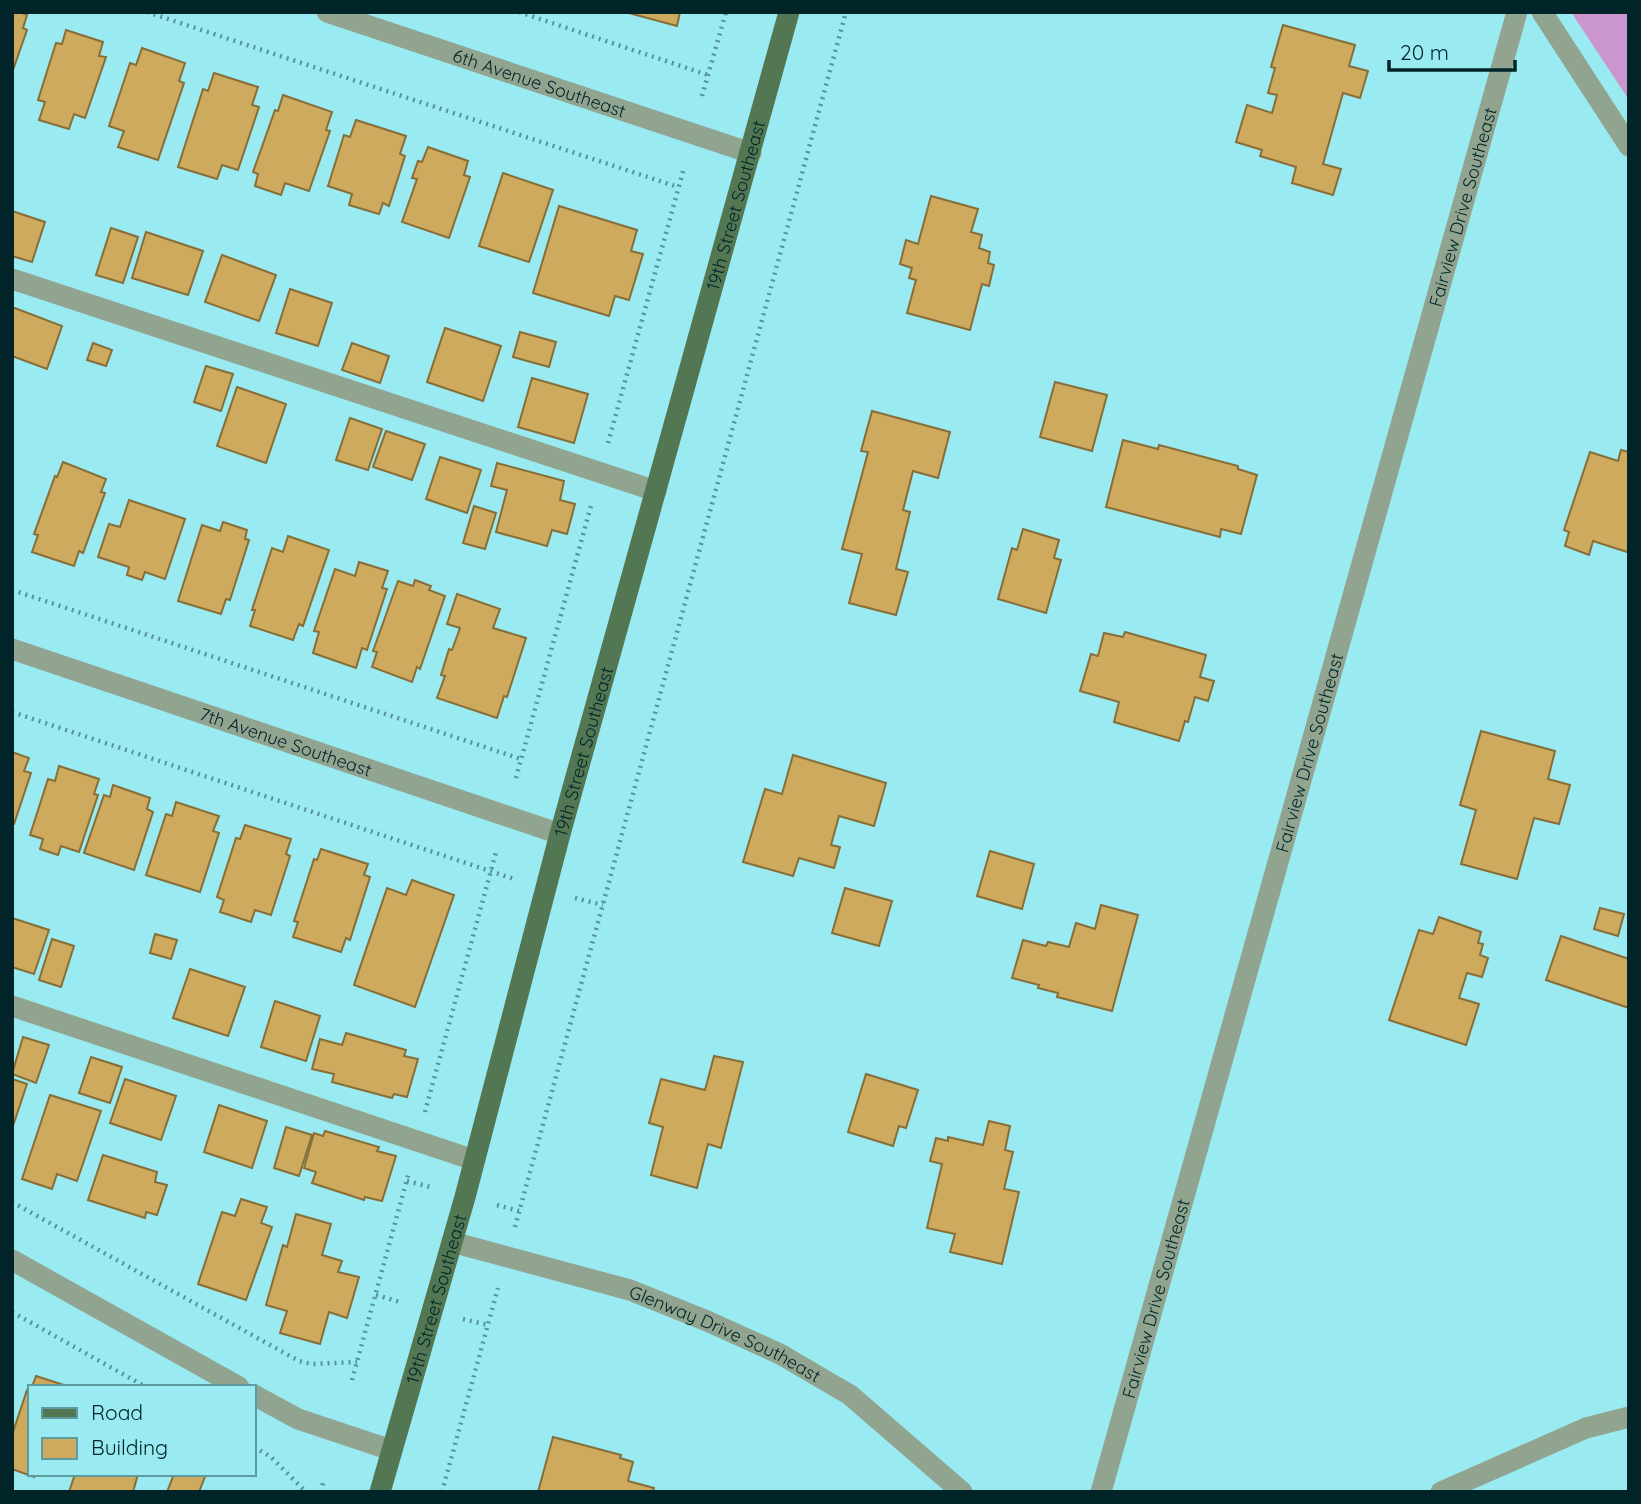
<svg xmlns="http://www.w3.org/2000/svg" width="1641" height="1504" viewBox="0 0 1641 1504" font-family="Quicksand,sans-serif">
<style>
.green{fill:#cb95ce}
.building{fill:#ceaa5e;stroke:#876e37;stroke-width:2}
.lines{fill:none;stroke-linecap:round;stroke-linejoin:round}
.path{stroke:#579399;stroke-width:4.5;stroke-dasharray:2 5;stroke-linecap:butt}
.minor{stroke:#90a490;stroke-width:21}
.major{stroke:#537653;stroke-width:21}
.labels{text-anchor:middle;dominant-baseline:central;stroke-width:5;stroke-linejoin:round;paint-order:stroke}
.street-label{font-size:18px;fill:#012428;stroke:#9aeaf2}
</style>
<rect width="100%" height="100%" fill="#9aeaf2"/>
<!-- green -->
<polygon class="green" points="1571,12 1629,12 1629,100"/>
<!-- building -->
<g class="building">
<polygon points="12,12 20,12 27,15 23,28 27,30 12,73"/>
<polygon points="625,12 680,12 677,26"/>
<polygon points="1283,25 1355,45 1349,66 1368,71 1360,98 1343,93 1323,164 1341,169 1333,195 1292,183 1296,167 1260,156 1262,150 1236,142 1247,105 1272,113 1277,95 1268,93 1275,68 1271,67"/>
<polygon points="66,30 103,42 99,56 106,57 85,118 74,114 69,129 39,120 45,102 38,100 56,43 62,44"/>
<polygon points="142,48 185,63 179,81 184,83 158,160 118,147 124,131 109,126 130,63 136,65"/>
<polygon points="214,73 258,87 252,105 259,107 238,170 222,165 217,179 178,167 203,89 208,91"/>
<polygon points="283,95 332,112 326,130 330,131 309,191 285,183 281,195 255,186 258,174 253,172 275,110 278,111"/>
<polygon points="356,120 406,136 400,154 405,156 389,206 383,203 379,214 349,205 352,194 328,186 344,135 350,137"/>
<polygon points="428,147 468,161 464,175 470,177 449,238 402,222 417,179 412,178 418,161 422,162"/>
<polygon points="503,173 553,190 529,262 479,246"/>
<polygon points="931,196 978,209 971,232 982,235 979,248 990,252 988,263 994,265 989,286 982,284 970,330 907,313 916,280 909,278 912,268 900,264 906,240 918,244"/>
<polygon points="559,206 637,230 631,251 643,254 629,300 615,296 609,316 533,293"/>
<polygon points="12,211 45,222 32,262 12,256"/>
<polygon points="111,228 138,237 123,283 96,275"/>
<polygon points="146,232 203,251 188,295 132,278"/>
<polygon points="222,255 276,275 259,321 205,302"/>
<polygon points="290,289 332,303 318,346 276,333"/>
<polygon points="12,307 62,326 47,369 12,356"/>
<polygon points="445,328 501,346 483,401 427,382"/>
<polygon points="520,332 556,342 549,367 513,357"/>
<polygon points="93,343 112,350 106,366 87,360"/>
<polygon points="352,343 389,356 380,383 342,370"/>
<polygon points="206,366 233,374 221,411 194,402"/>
<polygon points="532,378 588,394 574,443 518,427"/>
<polygon points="1055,382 1107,395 1092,451 1040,437"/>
<polygon points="237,387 286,404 266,463 217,446"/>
<polygon points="872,411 950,432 938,478 913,471 903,510 910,512 896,569 908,572 896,615 849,603 862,554 842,549 868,452 861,451"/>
<polygon points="350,418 382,429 368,470 336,460"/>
<polygon points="386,431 425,444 412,480 373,467"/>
<polygon points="1123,440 1158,449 1159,445 1238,466 1238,469 1257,475 1241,534 1221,529 1220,537 1106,507"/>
<polygon points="1621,450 1629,452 1629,547 1627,552 1593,541 1589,555 1565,546 1569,532 1564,530 1590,452 1618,461"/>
<polygon points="440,457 481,470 467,513 426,499"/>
<polygon points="63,462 106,479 101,492 105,493 83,553 79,551 74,566 32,552 38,535 34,534 55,476 57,477"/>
<polygon points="497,463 564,481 560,500 575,504 567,534 552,530 547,546 496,532 507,490 491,486"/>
<polygon points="129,500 185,519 165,579 145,572 142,580 127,575 129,567 98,557 109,524 120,527"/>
<polygon points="474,506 496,513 485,549 463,543"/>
<polygon points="223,522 247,530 245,539 249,540 230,600 226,599 221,614 178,601 202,525 220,531"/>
<polygon points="1023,529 1059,540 1054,558 1061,560 1046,613 998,599 1012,548 1017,550"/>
<polygon points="288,536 329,550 303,626 299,624 293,640 250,626 255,610 252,610 272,548 283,552"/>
<polygon points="359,562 388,571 382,588 387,589 367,650 362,648 356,668 313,653 319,632 314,631 335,569 355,576"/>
<polygon points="415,580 431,586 429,590 445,596 420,669 417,667 412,682 372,667 377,652 373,651 398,581 413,586"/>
<polygon points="457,594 500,609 493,628 526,638 507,697 504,696 497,718 437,698 445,676 441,675 449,649 452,650 460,628 447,624"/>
<polygon points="1125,632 1206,655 1200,677 1214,681 1208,701 1195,697 1188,722 1185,721 1179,741 1114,722 1119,702 1080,691 1091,654 1098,656 1104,633 1123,637"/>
<polygon points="1481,731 1555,751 1548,779 1570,785 1559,824 1534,818 1517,879 1461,864 1476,810 1460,805"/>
<polygon points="12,752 29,758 24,771 31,773 14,824 12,824"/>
<polygon points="793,755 886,783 874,826 839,816 831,845 840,847 834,868 799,858 793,876 743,862 765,789 782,794"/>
<polygon points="59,766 99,779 94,794 98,795 79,852 61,846 58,855 40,849 43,839 30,835 48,779 55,781"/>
<polygon points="113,785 150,798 147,809 153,812 134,870 84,853 104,795 110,797"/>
<polygon points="176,802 219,816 213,831 219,833 200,892 146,875 166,814 172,816"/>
<polygon points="245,825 291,839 286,854 290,856 271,915 255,910 251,922 220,912 224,900 217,897 236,838 240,839"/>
<polygon points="321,849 368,864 364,875 370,877 350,940 346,938 341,952 293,937 298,922 294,921 314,859 317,860"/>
<polygon points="990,851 1034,864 1022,909 977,896"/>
<polygon points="412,880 454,895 415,1007 354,985 387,888 406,895"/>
<polygon points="845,888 892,901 879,946 832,933"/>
<polygon points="1101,905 1138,915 1112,1011 1057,997 1058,993 1038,988 1039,985 1012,978 1023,940 1046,946 1048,942 1069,947 1076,923 1095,929"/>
<polygon points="1600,908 1624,914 1618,936 1594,929"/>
<polygon points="1439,917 1481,932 1478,943 1483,944 1480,955 1488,958 1482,977 1467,973 1459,998 1479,1004 1466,1045 1389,1020 1419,930 1433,934"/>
<polygon points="12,918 49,930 34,974 12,967"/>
<polygon points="155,934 177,940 171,959 150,953"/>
<polygon points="1561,936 1629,959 1629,1008 1546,980"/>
<polygon points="52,939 74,946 61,987 39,980"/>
<polygon points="190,969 245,987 228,1036 173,1018"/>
<polygon points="275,1001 320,1016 306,1061 261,1047"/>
<polygon points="346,1033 406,1050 404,1056 418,1059 407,1097 394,1094 392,1098 332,1082 334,1074 312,1069 320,1039 342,1045"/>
<polygon points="23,1037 49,1045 36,1083 12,1074"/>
<polygon points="714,1056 743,1062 721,1148 708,1144 697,1188 651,1175 663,1127 649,1123 661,1079 705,1090"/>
<polygon points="91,1057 122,1067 110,1103 79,1093"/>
<polygon points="866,1074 918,1090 906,1128 899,1126 893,1146 848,1132"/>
<polygon points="12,1079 27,1084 12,1129"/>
<polygon points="125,1079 176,1096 161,1140 110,1123"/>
<polygon points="50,1095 101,1111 77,1181 57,1174 52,1189 22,1179"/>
<polygon points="219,1105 267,1121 252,1168 204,1152"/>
<polygon points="989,1121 1010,1126 1005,1150 1013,1152 1004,1189 1019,1192 1002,1264 950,1252 955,1234 927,1228 942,1164 930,1161 936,1138 948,1141 948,1137 983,1145"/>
<polygon points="286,1127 312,1135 299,1176 274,1168"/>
<polygon points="325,1131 379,1147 377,1151 396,1156 382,1201 365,1197 364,1200 312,1183 316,1172 304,1168 314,1133 323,1136"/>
<polygon points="103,1155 157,1172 155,1182 167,1185 157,1215 146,1212 145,1218 88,1200"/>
<polygon points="241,1199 267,1207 261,1223 272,1227 246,1300 198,1284 222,1212 235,1216"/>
<polygon points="296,1214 331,1224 322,1255 342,1261 338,1272 359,1277 347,1318 329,1312 320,1344 280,1333 287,1311 266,1305 283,1245 287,1247"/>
<polygon points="36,1376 70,1387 32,1387"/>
<polygon points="27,1390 30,1391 30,1474 35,1474 34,1477 12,1469 12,1435"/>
<polygon points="553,1437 621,1455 620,1458 633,1462 628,1481 654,1488 653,1492 538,1492"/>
<polygon points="75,1474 138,1474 133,1492 69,1492"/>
<polygon points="174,1474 206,1474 199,1492 167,1492"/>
</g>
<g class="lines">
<!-- path -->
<g class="path">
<polyline points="147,12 678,187"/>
<polyline points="519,12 708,75"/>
<polyline points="702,96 726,12"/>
<polyline points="608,443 684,168"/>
<polyline points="12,590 521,759"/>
<polyline points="12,712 514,879"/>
<polyline points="516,778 592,502"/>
<polyline points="575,898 603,905"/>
<polyline points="425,1112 496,852"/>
<polyline points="407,1181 434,1188"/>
<polyline points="12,1202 299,1361 311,1364 357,1362"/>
<polyline points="497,1205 519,1211"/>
<polyline points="515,1227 846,12"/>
<polyline points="376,1295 400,1302"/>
<polyline points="12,1312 146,1387"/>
<polyline points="463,1319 488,1325"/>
<polyline points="352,1380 409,1172"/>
<polyline points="254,1447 271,1457 306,1492"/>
<polyline points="321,1492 323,1483"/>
<polyline points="442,1492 498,1288"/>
</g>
<!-- minor -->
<g class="minor">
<path id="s1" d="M327 12 751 153"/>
<polyline points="1542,12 1629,146"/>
<polyline points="12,279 656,491"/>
<path id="s2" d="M12 649 560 834"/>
<polyline points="12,1006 474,1160"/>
<path id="s3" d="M452 1242 630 1290 707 1321 780 1354 850 1395 962 1492"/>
<polyline points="12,1260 239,1387"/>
<polyline points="254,1395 298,1419 391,1450"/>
<path id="s4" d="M1101 1492 1517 12"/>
<polyline points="1441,1492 1586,1428 1629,1417"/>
</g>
<!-- major -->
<path class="major" id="s5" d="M380 1492 465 1197 560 834 789 12"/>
</g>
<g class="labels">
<!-- street labels -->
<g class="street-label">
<text stroke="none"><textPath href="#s1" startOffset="224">6th Avenue Southeast</textPath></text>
<text stroke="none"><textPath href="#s5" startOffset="1335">19th Street Southeast</textPath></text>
<text stroke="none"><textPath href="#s4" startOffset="1335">Fairview Drive Southeast</textPath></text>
<text stroke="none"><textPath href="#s2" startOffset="289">7th Avenue Southeast</textPath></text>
<text stroke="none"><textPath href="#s5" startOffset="768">19th Street Southeast</textPath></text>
<text stroke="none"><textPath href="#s4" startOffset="768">Fairview Drive Southeast</textPath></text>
<text stroke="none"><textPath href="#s4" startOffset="201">Fairview Drive Southeast</textPath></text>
<text stroke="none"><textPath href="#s5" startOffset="201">19th Street Southeast</textPath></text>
<text stroke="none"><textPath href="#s3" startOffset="289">Glenway Drive Southeast</textPath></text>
</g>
</g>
<!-- border -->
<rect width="1641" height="1504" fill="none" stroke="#012428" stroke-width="28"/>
<!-- legend -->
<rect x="28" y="1385" width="228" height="91" fill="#9aeaf2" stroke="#5d9ba1" stroke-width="2"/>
<rect x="42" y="1408" width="35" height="10" fill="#537653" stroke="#5d9ba1" stroke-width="2"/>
<text x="91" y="1420" font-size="21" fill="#012428">Road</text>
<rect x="42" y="1438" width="35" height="21" fill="#ceaa5e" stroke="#5d9ba1" stroke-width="2"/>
<text x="91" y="1455" font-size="21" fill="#012428">Building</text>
<!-- scale -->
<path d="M1389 60v10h126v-10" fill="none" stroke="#012428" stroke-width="3.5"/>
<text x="1400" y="60" font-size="21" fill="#012428" stroke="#9aeaf2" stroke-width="5" paint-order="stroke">20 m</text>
</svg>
